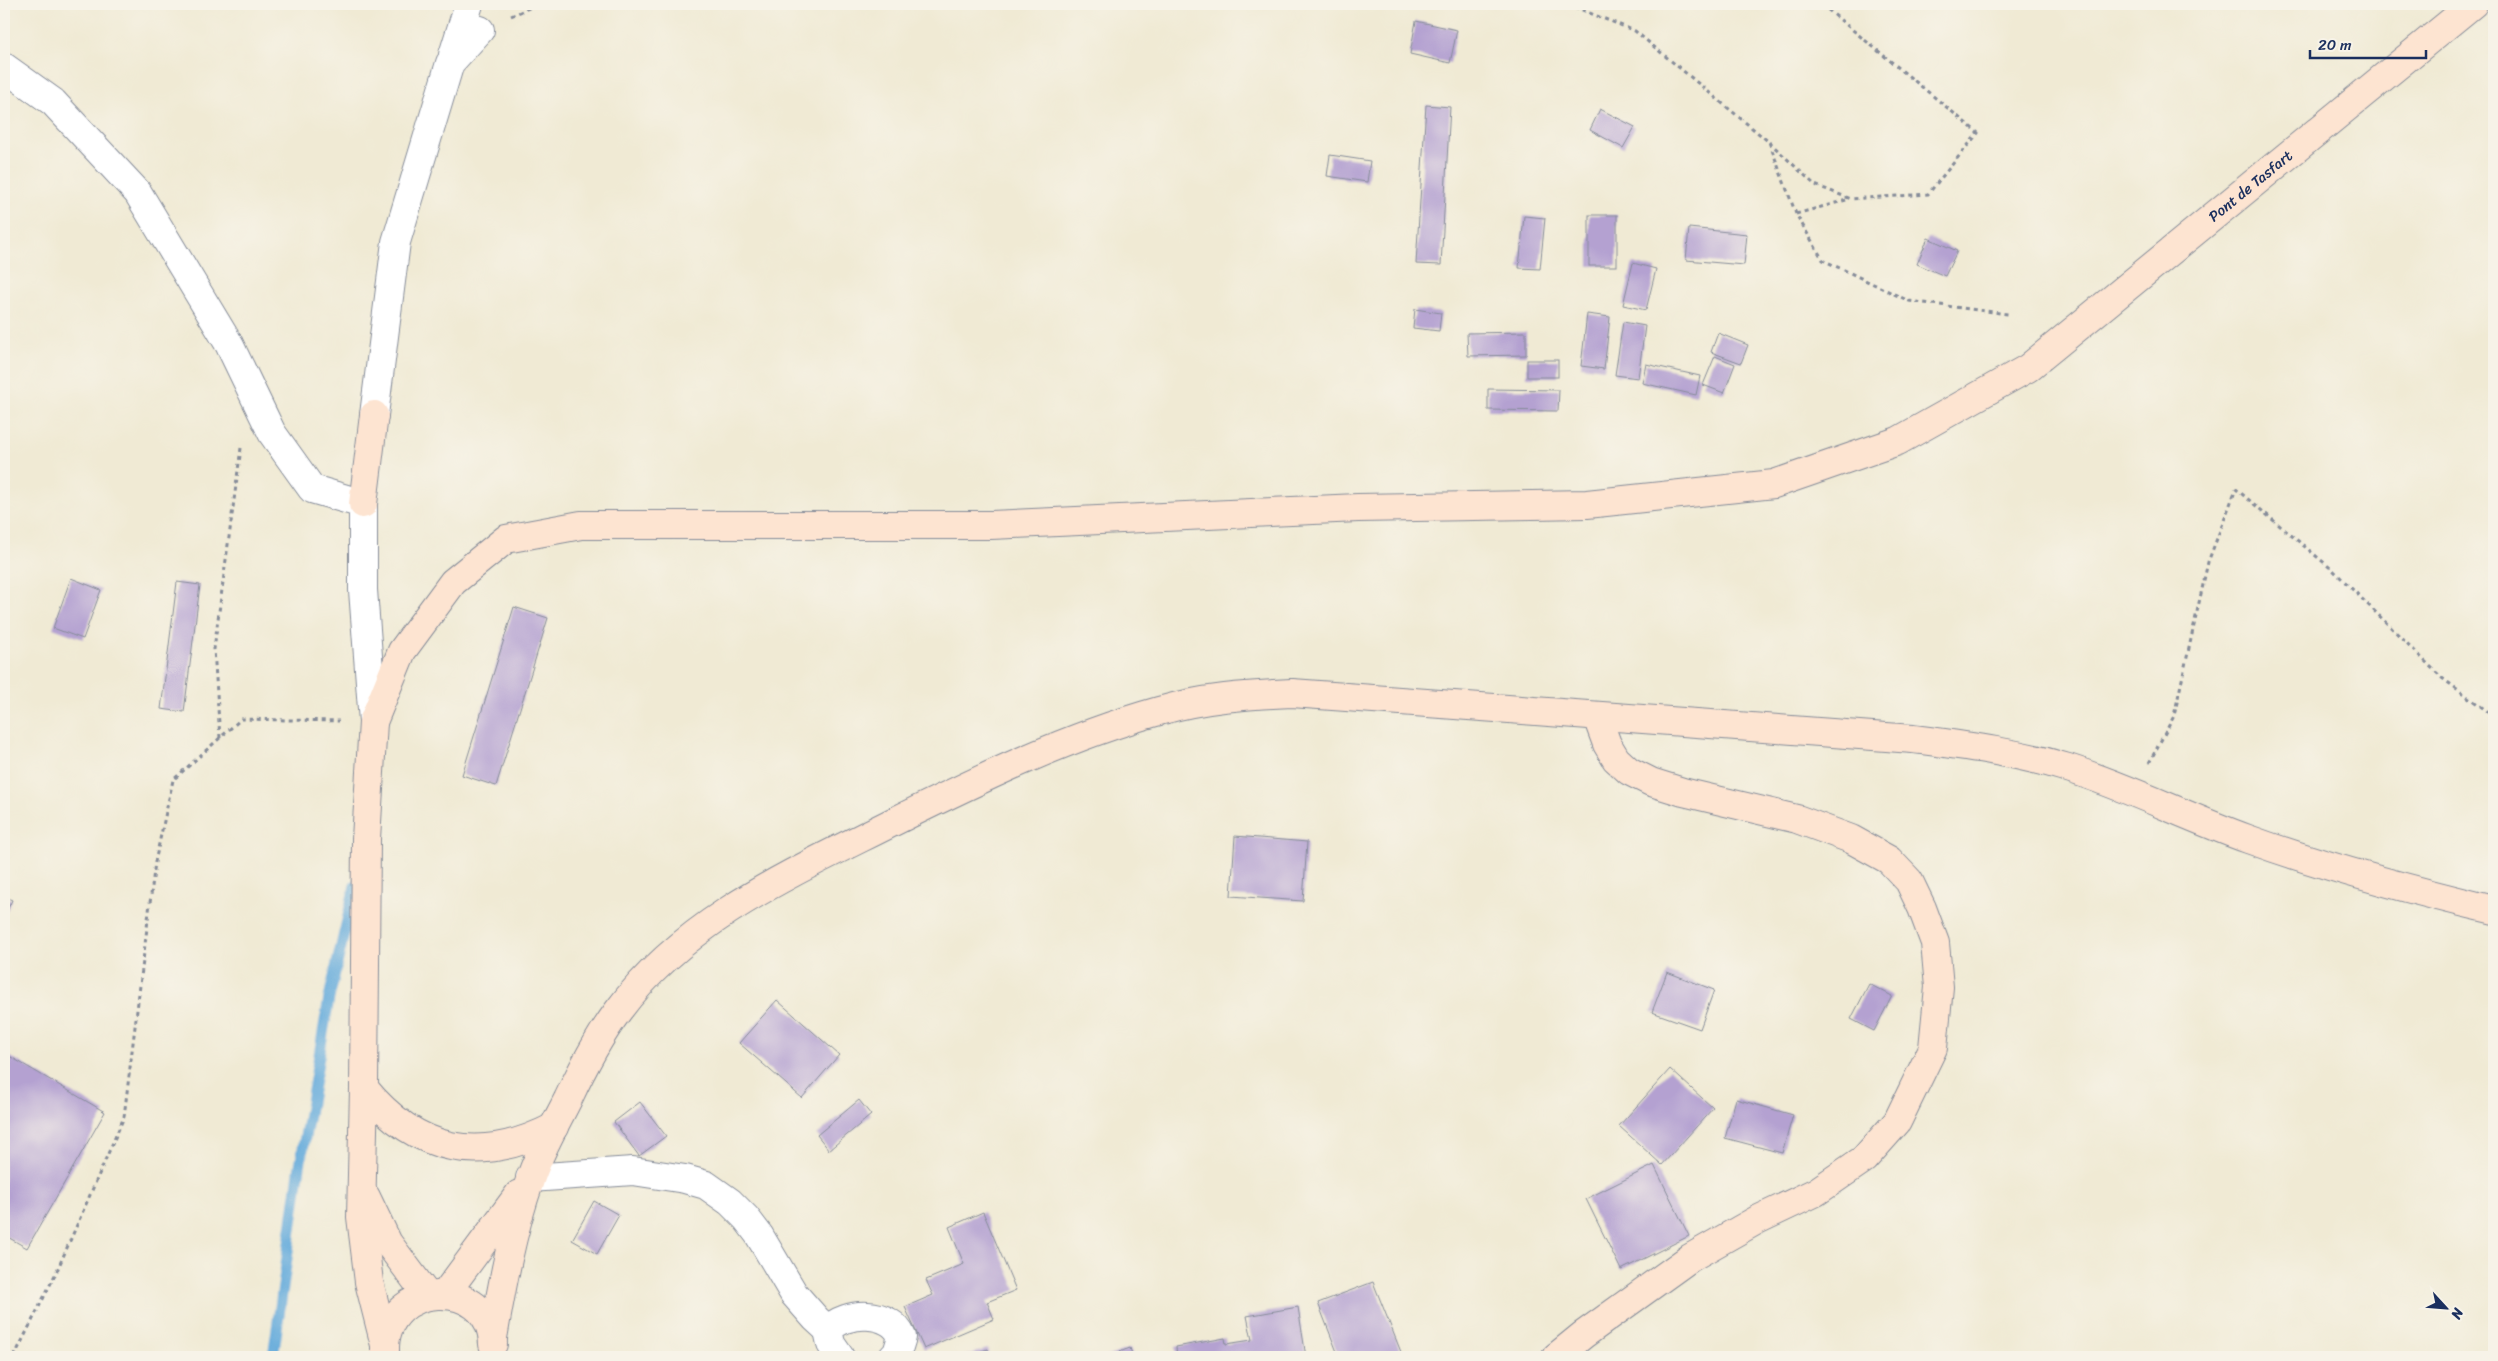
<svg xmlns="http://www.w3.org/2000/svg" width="2498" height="1361" viewBox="0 0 2498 1361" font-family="Sriracha,sans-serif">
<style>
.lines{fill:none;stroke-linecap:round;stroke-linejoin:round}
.stream{stroke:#65abdb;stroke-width:11}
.building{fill:#b4a1d1}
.street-casing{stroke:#868c99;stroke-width:30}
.secondary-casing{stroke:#868c99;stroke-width:30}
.path{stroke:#868c99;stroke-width:3;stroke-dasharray:4 4;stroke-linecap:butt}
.street{stroke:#fff;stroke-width:28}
.secondary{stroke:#fde4d1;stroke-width:28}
.labels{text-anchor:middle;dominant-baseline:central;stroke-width:4.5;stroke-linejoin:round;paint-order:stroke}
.street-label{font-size:15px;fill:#1b2f5e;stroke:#f7f3e8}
</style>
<rect width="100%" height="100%" fill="#f7f3e8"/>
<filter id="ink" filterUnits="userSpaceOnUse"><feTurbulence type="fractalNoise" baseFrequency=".02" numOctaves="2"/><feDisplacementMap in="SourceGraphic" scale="10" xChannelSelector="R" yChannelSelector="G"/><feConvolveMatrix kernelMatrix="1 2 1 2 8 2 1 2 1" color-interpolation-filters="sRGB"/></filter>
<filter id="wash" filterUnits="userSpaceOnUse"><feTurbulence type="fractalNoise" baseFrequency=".0096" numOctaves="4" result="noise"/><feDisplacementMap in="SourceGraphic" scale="20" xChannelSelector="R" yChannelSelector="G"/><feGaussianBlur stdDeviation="1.12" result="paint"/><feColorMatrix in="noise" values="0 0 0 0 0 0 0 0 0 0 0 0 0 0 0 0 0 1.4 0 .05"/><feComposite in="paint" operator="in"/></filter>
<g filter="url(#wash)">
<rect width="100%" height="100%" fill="#f0ead4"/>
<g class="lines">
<!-- stream -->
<polyline class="stream" points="273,1357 300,1166 329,998 355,886"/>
</g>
<g id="blocks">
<!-- building -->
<g class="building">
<polygon points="1416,21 1457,30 1450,63 1410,54"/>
<polygon points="1426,105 1450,107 1441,265 1416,264"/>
<polygon points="1600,109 1635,127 1623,148 1590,130"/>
<polygon points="1330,155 1370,161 1367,182 1327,176"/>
<rect x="1589" y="215" width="28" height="51"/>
<polygon points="1524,216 1545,218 1540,269 1519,268"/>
<polygon points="1689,228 1747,234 1744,265 1686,260"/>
<polygon points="1928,238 1957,251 1945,276 1917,264"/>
<polygon points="1633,263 1656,269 1646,310 1623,305"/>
<polygon points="1415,309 1441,313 1439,331 1413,328"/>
<polygon points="1587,314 1610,317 1604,369 1581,366"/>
<polygon points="1623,322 1645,326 1638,378 1615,375"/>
<polygon points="1526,332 1526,355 1468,356 1467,333"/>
<polygon points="1718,333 1748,345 1741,363 1711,352"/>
<polygon points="1715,356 1735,364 1724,393 1703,385"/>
<rect x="1527" y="360" width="31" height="17"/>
<polygon points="1646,364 1700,376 1696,395 1642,383"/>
<polygon points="1488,389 1559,390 1558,411 1488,410"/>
<polygon points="71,578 101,590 83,639 53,628"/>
<polygon points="177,582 200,585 184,712 161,709"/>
<polygon points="514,607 548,618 496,786 462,775"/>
<polygon points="1235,836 1307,842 1303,901 1231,896"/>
<polygon points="4,896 12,900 4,917"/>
<polygon points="1667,972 1714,990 1700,1029 1652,1012"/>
<polygon points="1869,984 1892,996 1874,1031 1851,1019"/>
<polygon points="777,1000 839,1055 802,1098 739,1043"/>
<polygon points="4,1053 105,1112 27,1248 4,1235"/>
<polygon points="1670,1069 1713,1108 1662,1165 1619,1126"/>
<polygon points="1736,1099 1793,1115 1782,1153 1725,1138"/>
<polygon points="859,1100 871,1115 829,1150 817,1135"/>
<polygon points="640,1102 666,1136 639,1156 614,1122"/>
<polygon points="1654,1165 1689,1236 1621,1270 1586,1199"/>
<polygon points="594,1201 619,1215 597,1254 572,1240"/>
<polygon points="983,1212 1016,1290 987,1302 994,1319 924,1349 905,1307 933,1295 926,1280 964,1264 949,1227"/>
<polygon points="1373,1282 1403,1357 1339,1357 1318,1303"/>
<polygon points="1298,1307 1306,1357 1177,1357 1176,1347 1225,1338 1226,1344 1252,1340 1247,1316"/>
<polygon points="1130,1348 1133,1357 1106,1357"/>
<polygon points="988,1349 990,1357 961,1357"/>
</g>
</g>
</g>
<g filter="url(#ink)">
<use href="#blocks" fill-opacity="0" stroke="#868c99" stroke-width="1"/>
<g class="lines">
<!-- street casing -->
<g class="street-casing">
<g id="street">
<polyline points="453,55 469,4"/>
<polyline points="4,67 53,102 138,193 229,344 272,433 312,489 363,504 363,590 373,722"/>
<polyline points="374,415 396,242 450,63 480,30"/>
<polyline points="530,1178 633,1171 685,1179 706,1185 730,1202 746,1218 759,1235 794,1294 816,1319 828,1330"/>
<path d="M840 1357 831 1344 828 1330C846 1310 891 1310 902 1337L897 1353 893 1357"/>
</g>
</g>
<!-- secondary casing -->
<g class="secondary-casing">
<g id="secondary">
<polyline points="363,504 374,415"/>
<path d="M364 1088C417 1153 480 1165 554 1127"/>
<polyline points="366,1197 388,1243 427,1295"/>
<polyline points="445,1294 519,1194"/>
<path d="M493 1338C502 1285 512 1231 530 1180 539 1152 555 1125 568 1099 582 1069 598 1038 618 1011 686 919 792 873 891 823 978 780 1066 737 1159 711 1203 698 1247 695 1292 693L1913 739C1966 746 2016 752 2068 768 2130 788 2187 817 2248 839 2328 868 2411 890 2494 910"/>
<path id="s1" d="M385 1345 369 1282 361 1217 364 1088 366 839 373 722 402 651 453 582 506 539 581 525H991L1358 508 1587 504 1774 484 1898 441 2028 368 2473 4"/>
<path d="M385 1351C383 1280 491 1275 493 1344"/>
<polyline points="1556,1357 1583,1335 1690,1258 1757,1220 1816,1192 1864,1159 1897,1122 1933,1048 1939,987 1935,943 1922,908 1909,881 1889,860 1851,839 1797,819 1683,792 1651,782 1629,771 1616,759 1607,744 1597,717"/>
</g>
</g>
<!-- path -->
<g class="path">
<polyline points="1567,4 1635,31 1769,142 1796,214 1823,260 1909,301 2008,314"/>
<polyline points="511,16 538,4"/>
<polyline points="1769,142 1815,185 1851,199 1928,194 1978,133 1821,4"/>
<polyline points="1796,214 1850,199"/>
<polyline points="220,738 214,649 241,448"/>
<polyline points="2149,763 2174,716 2208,562 2236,489 2334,571 2442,678 2494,716"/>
<polyline points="14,1357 56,1273 124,1117 155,862 173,780 241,719 339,721"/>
</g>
<!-- street -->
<use href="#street" class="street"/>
<!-- secondary -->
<use href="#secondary" class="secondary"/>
</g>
</g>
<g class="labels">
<!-- street labels -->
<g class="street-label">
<text stroke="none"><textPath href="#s1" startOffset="2695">Pont de Tasfart</textPath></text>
</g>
</g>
<!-- margin -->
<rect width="2498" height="1361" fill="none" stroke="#f7f3e8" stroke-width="20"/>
<!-- north arrow -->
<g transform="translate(2446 1308) rotate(116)" stroke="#f7f3e8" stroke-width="4" paint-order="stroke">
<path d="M0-4L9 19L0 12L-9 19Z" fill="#1b2f5e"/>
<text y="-8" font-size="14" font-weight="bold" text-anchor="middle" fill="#1b2f5e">N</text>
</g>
<!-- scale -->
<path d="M2310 50v8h116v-8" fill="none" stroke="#1b2f5e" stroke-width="2.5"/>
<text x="2318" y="50" font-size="15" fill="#1b2f5e" stroke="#f7f3e8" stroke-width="4" paint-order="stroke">20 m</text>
</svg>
